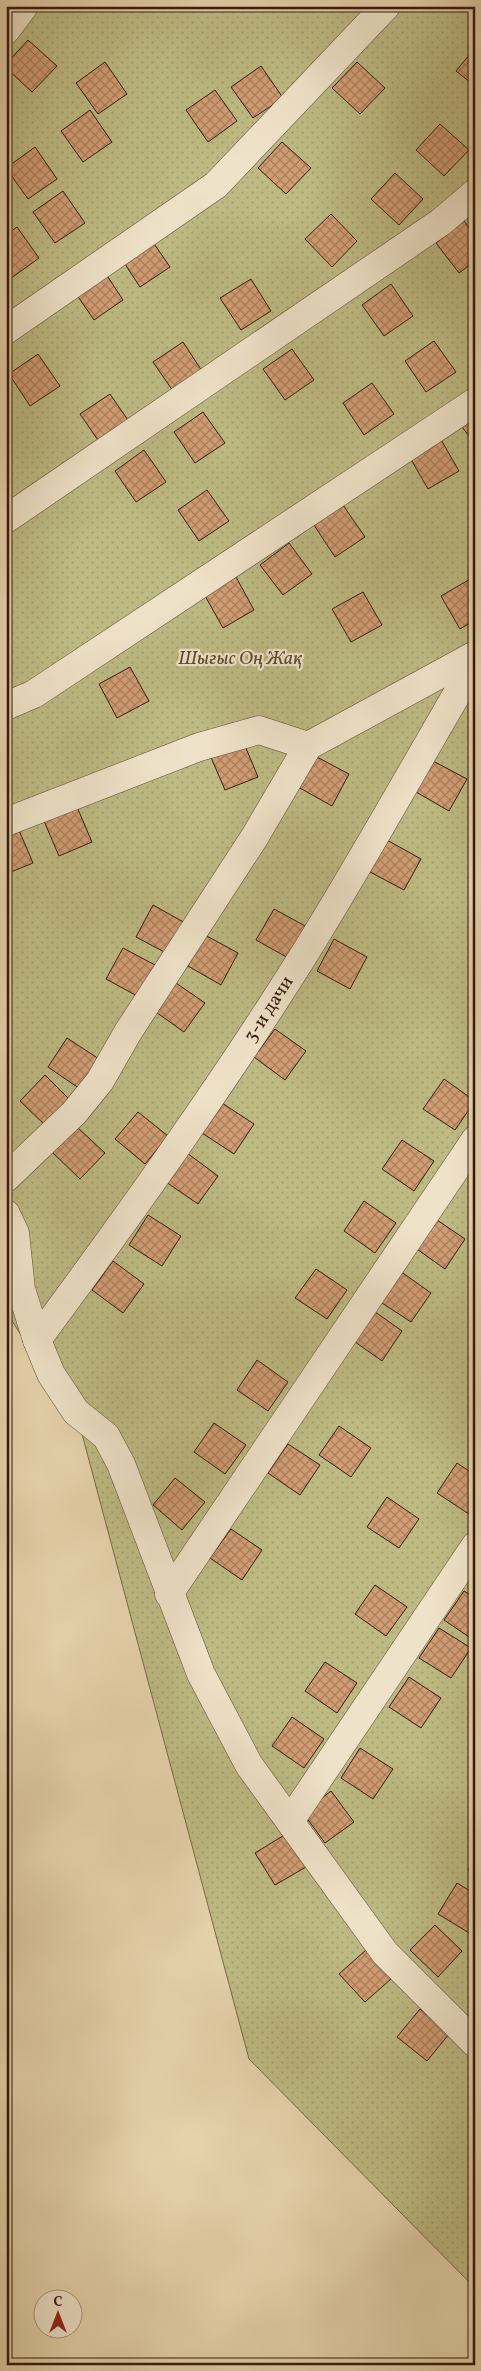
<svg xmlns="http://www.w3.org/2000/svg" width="481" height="2371" viewBox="0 0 481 2371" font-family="Vollkorn,serif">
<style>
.garden{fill:url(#garden-dots);stroke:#796a48}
.building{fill:url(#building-cross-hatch);stroke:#35190e}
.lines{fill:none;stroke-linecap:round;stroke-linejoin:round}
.minor-casing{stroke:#614735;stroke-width:29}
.minor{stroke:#eee2c8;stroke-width:28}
.labels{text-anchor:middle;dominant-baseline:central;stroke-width:4.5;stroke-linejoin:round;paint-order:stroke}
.park-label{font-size:19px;font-style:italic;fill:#5e4931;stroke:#eee2c8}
.street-label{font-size:19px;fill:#35190e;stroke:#eee2c8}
</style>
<defs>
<pattern id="garden-dots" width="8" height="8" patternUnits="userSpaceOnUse" patternTransform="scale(1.25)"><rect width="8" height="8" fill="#bdba83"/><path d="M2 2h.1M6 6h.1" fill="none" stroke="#a39f70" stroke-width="1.8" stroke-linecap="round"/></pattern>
<pattern id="building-cross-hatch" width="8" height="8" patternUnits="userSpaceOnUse" patternTransform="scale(1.25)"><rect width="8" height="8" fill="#d19d74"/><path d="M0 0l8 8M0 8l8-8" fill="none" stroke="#aa7f5e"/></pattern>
</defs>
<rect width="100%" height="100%" fill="#e5d2ab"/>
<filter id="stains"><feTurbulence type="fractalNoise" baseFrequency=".004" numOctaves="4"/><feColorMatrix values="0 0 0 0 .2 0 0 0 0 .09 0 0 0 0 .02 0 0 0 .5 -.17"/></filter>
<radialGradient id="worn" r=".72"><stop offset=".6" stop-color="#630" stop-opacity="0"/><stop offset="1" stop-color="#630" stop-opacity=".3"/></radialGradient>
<!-- garden -->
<polygon class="garden" points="6,6 475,6 475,2288 249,2059 82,1434 6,1311"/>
<!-- building -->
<g class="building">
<polygon points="28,40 57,66 32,92 6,68 6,64"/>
<polygon points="475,48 475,86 456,71"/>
<polygon points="105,62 127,94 98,114 76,83"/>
<polygon points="357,62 385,88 360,114 332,88"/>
<polygon points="261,66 283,98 253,118 231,87"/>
<polygon points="215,90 237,121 208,142 186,110"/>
<polygon points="90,110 112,142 83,162 61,131"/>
<polygon points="440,124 469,150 444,176 416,150"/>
<polygon points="282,142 311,168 286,194 258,168"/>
<polygon points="35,147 57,179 28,199 6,168"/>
<polygon points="395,173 423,199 399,225 371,199"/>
<polygon points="63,191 85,223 55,243 33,212"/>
<polygon points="331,214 357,241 332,267 305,239"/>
<polygon points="464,221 475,235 475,261 459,273 436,243"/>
<polygon points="17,227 39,258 10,279 6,273 6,235"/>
<polygon points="148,235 170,267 140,287 119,255"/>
<polygon points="102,268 123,300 94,320 72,288"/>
<polygon points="251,279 271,311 241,330 220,298"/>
<polygon points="391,284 413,316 384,336 362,305"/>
<polygon points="434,341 456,372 426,392 405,361"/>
<polygon points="183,342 204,374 175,394 153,362"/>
<polygon points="292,349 314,380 285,400 263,369"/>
<polygon points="38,354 60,386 30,406 9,374"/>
<polygon points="372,383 394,414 364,435 343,403"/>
<polygon points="110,394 132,426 102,446 80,414"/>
<polygon points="203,412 225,443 195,463 174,432"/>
<polygon points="475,412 475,444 459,423"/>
<polygon points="440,438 459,471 428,489 409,456"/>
<polygon points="144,450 166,482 136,502 115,471"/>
<polygon points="207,490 229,521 199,541 178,510"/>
<polygon points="343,505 365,537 335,557 314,525"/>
<polygon points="289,543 312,574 283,595 260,565"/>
<polygon points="236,577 254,610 223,628 204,594"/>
<polygon points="472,578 475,583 475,620 460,629 441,596"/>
<polygon points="363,592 382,625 351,642 332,609"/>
<polygon points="130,667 149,701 117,718 99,684"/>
<polygon points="243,741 258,777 225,790 210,755"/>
<polygon points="315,756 349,774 332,806 298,787"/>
<polygon points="433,761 467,779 449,811 416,792"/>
<polygon points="77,807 92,842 59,856 44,821"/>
<polygon points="18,828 33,863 6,874 6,833"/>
<polygon points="387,840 421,859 404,890 370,872"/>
<polygon points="153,905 187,924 170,955 136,937"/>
<polygon points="274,909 307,927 290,959 256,940"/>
<polygon points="205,935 238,953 221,985 188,966"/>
<polygon points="334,939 367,957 350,989 317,971"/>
<polygon points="123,948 157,966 139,997 106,979"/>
<polygon points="173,981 205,1003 184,1032 153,1010"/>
<polygon points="275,1029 306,1051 285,1080 254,1057"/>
<polygon points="67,1038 99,1059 80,1089 48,1067"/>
<polygon points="45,1075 72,1102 48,1128 20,1101"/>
<polygon points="444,1079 475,1101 455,1130 423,1109"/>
<polygon points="222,1103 254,1124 234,1154 202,1133"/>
<polygon points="138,1112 168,1136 145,1164 115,1139"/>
<polygon points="77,1127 105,1153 80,1179 52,1152"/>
<polygon points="402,1140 434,1161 414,1191 382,1169"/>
<polygon points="187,1153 218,1176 198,1204 166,1182"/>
<polygon points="364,1201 396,1223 375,1253 344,1231"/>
<polygon points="148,1215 181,1236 162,1266 129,1245"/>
<polygon points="434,1218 465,1239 445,1269 414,1247"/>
<polygon points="113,1261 144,1284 123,1313 92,1290"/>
<polygon points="316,1269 347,1290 327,1319 295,1298"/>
<polygon points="400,1271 431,1293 411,1322 379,1301"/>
<polygon points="371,1309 402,1331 382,1361 351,1339"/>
<polygon points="257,1360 288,1382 268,1411 237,1390"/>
<polygon points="214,1423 246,1445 225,1474 194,1452"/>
<polygon points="339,1426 371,1448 351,1477 319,1455"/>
<polygon points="288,1444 320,1465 300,1495 268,1473"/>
<polygon points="457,1463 475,1475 475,1505 469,1514 437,1493"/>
<polygon points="175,1478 205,1502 182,1530 153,1505"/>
<polygon points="387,1497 419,1519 399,1548 367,1527"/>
<polygon points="231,1529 262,1550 242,1580 210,1558"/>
<polygon points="375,1585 407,1607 386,1636 355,1614"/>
<polygon points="464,1591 475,1598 475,1641 444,1620"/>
<polygon points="439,1628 471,1648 451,1678 419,1658"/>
<polygon points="325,1662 357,1683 337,1713 305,1691"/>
<polygon points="409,1677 441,1698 421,1728 389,1707"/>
<polygon points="292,1717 324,1739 304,1768 272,1746"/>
<polygon points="360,1748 393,1769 373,1799 341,1778"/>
<polygon points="331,1791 354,1822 325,1843 303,1813"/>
<polygon points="286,1834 306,1867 275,1885 255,1853"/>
<polygon points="475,1859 475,1875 468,1870"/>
<polygon points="457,1883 475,1894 475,1927 471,1934 438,1914"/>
<polygon points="435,1925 462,1951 438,1977 410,1950"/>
<polygon points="366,1950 391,1979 365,2002 339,1974"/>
<polygon points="420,2009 449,2034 427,2061 397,2037"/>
</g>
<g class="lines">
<!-- minor casing -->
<g class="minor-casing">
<g id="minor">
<polyline points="6,30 24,6"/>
<polyline points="6,330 216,185 386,6"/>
<polyline points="6,519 441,222 475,193"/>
<polyline points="6,706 34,694 475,402"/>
<polyline points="6,822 199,747 259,730 308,746 475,655"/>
<polyline points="6,1178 74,1113 100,1081 128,1032 254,838 308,746"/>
<polyline points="6,1214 15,1233 21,1289 37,1340 51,1374 76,1412 106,1436 121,1464 201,1674 249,1765 385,1953 475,2043"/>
<path id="s1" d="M37 1340C130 1214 222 1086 305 953 364 858 418 760 475 663"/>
<polyline points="169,1594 475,1140"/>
<polyline points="290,1821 475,1546"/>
</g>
</g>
<!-- minor -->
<use href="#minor" class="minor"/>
</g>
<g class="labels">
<!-- park labels -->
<g class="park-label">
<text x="240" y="659">Шығыс Оң Жақ</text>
</g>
<!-- street labels -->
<g class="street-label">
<text stroke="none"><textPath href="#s1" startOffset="404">3-и дачи</textPath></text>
</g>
</g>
<!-- margin -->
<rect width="481" height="2371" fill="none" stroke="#e5d2ab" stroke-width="25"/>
<rect x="8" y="8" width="466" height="2356" fill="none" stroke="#35190e" stroke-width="2.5"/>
<rect x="12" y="12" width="456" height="2346" fill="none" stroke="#35190e"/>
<!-- north arrow -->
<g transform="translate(58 2314)"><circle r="24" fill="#eee2c8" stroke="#a4927e"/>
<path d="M0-4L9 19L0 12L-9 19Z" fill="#8f2418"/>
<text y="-8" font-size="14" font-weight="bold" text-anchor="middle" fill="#35190e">С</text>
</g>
<rect width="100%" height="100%" filter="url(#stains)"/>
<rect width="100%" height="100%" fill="url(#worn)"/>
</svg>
